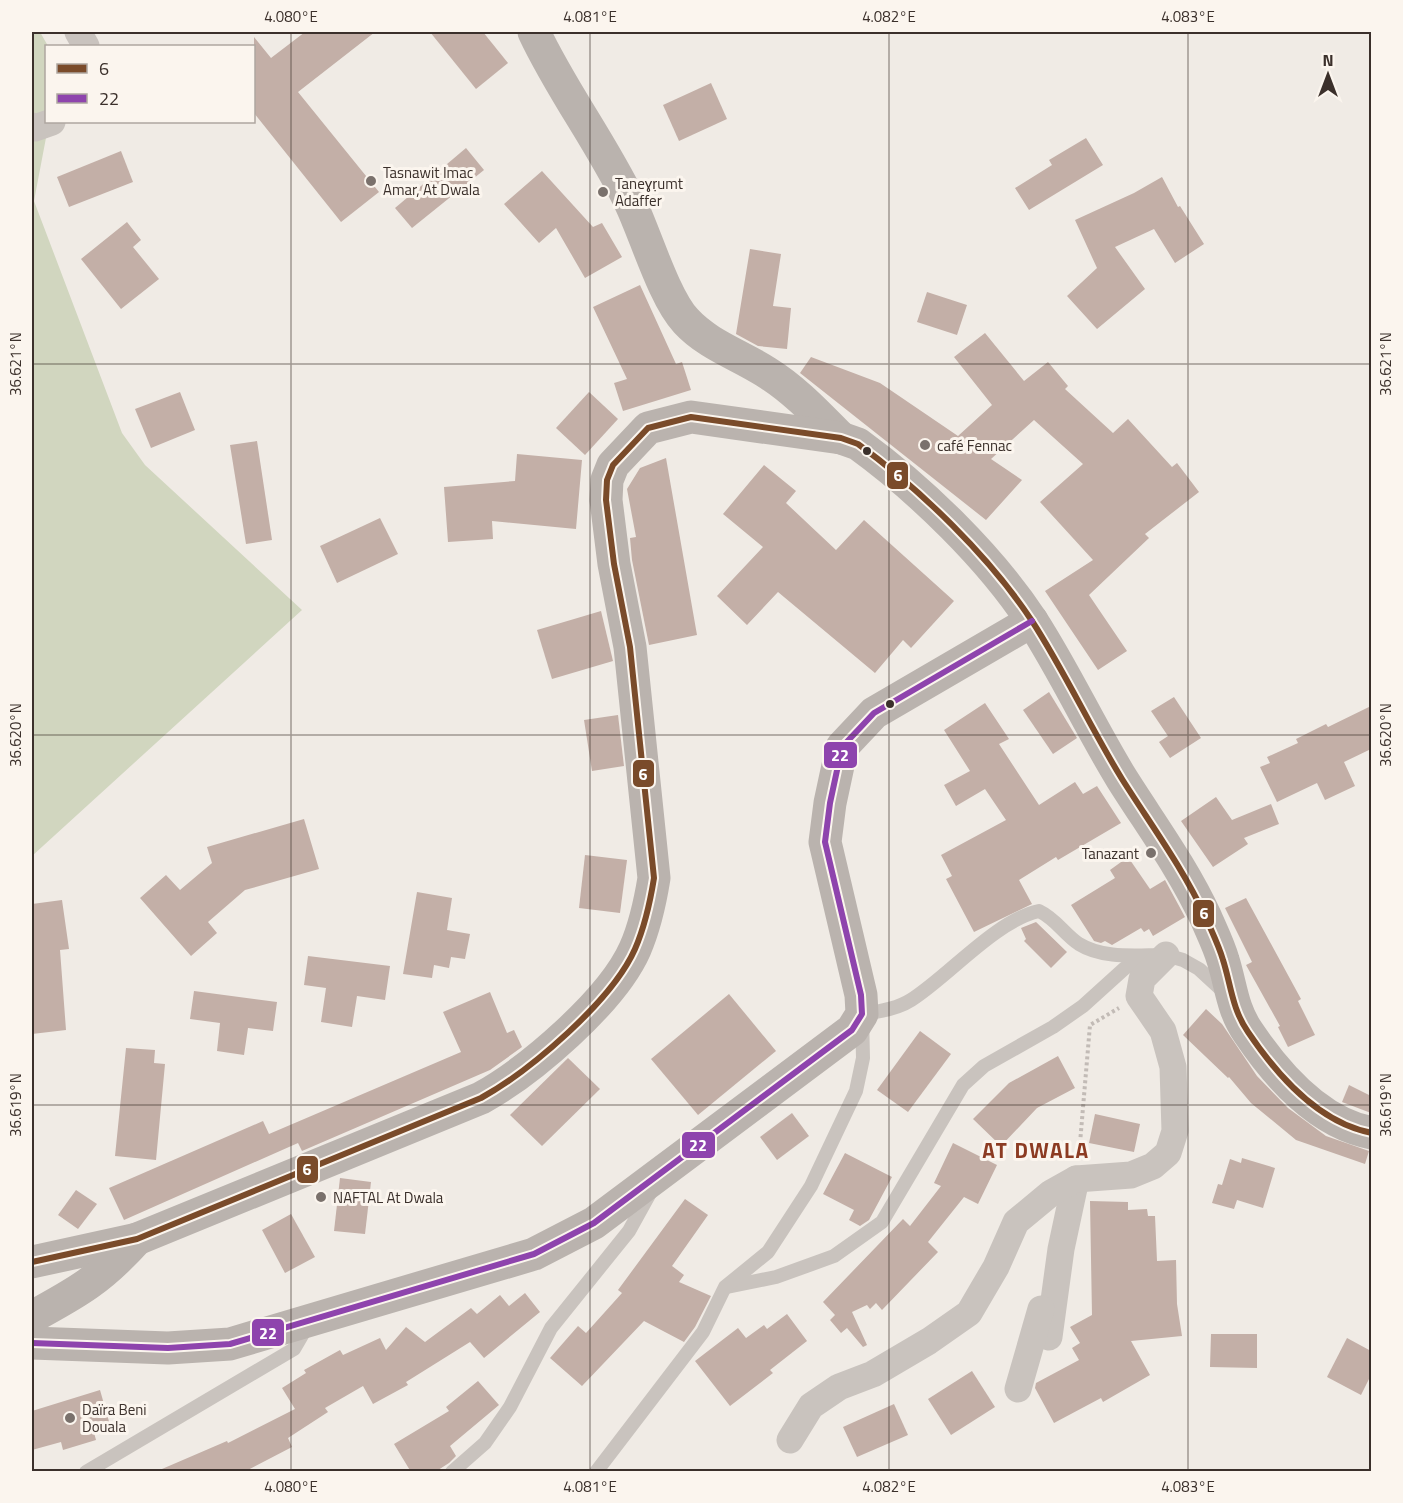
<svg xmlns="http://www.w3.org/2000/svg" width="1403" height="1503" viewBox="0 0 1403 1503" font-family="'Titillium Web',sans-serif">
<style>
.green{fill:#d1d6bf}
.building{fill:#c3afa7}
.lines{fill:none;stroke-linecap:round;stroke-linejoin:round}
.path{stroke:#c2bbb6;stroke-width:4;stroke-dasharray:3 3;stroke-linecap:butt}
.lane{stroke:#c9c3be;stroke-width:14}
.street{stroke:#c9c3be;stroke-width:27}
.secondary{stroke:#bab3ae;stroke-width:33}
.bus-1-casing{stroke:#fbf5ee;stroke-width:10}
.bus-2-casing{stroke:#fbf5ee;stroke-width:10}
.bus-1{stroke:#7a4b2a;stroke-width:6}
.bus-2{stroke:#8e44ad;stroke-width:6}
.ticks{fill:none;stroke:#3b302b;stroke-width:1.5;stroke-opacity:0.45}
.poi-dot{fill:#7a716c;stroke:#fbf5ee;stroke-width:2}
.bus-dot{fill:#3b302b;stroke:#fbf5ee;stroke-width:2}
.labels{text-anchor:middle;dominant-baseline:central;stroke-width:6;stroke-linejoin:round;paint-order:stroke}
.poi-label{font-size:15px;fill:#3b302b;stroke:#fbf5ee;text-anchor:start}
.district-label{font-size:21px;font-weight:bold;letter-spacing:1.5px;fill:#8c3b22;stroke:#fbf5ee}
.line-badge{stroke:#fbf5ee;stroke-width:2}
.badge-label{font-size:16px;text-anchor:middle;font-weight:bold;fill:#fff}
.neatline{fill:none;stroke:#3b302b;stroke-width:2}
.ticks-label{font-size:15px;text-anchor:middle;fill:#3b302b}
</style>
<rect width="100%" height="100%" fill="#f0ebe5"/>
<!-- green -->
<polygon class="green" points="32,32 40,32 48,46 46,122 49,122 34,201 122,433 145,465 302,610 32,856"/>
<!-- building -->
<g class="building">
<polygon points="305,32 375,32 298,92 379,192 341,222 254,113 254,37 271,58"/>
<polygon points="430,32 483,32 508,63 476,89"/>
<polygon points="711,83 727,119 679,141 663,105"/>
<polygon points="1086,138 1103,165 1029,210 1015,188 1052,165 1049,160"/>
<polygon points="466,148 484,170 412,228 395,208"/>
<polygon points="121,151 133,182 69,207 57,177"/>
<polygon points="542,171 593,227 602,223 622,257 585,278 556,228 539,243 504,204"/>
<polygon points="1162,177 1178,207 1180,206 1204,244 1175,263 1154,229 1115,247 1145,289 1097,329 1067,296 1097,268 1075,220 1134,193"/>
<polygon points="127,222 141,240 133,247 159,279 121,309 81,259"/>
<polygon points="750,249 781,254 773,306 791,308 787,349 758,346 736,334"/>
<polygon points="640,285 676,364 682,362 691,390 623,411 614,383 627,379 593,307"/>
<polygon points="927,292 967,305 957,335 917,322"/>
<polygon points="985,333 1024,381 1048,362 1068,386 1065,389 1113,433 1128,419 1172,467 1177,463 1199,492 1145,534 1149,538 1089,595 1127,651 1098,670 1045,591 1093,560 1040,502 1083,464 1034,420 991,459 1022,480 986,520 800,373 811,357 880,383 958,436 992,405 954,357"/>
<polygon points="180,392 195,430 151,448 135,409"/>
<polygon points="589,392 618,419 585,455 556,428"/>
<polygon points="257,441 272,540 246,544 230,445"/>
<polygon points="517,454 582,460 576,529 492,521 493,539 448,542 444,487 515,481"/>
<polygon points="666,458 697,635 649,645 632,560 630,538 636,537 627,489 640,468"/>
<polygon points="764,465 796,491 786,503 836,550 864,520 954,601 911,648 903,640 875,673 778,592 747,625 717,596 763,547 723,514"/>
<polygon points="380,518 398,554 337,583 320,546"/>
<polygon points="601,611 613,661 552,679 537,630"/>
<polygon points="1049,692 1077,738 1053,754 1023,710"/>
<polygon points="1174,697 1201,738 1170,758 1159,742 1168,736 1151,711"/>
<polygon points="985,703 1009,739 999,744 1039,805 1075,782 1083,794 1097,786 1121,823 1058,860 1056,857 1019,880 1032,904 974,932 946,879 952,876 941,855 1006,820 985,789 956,806 944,785 970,771 944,730"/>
<polygon points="1371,706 1371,749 1344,762 1355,786 1325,800 1317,783 1277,802 1260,767 1270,763 1267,757 1298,743 1296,739 1326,724 1328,727"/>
<polygon points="618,715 624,766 592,771 584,720"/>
<polygon points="1216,797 1232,820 1271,804 1279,824 1244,838 1248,844 1213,867 1181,821"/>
<polygon points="304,819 319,869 245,890 208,922 217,933 191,956 140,898 166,875 180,890 212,863 207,847"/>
<polygon points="585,855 627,860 620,913 579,908"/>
<polygon points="1128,857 1150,889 1165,880 1185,917 1153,936 1149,929 1144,932 1141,928 1112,945 1105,941 1101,943 1094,941 1071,905 1115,878 1110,870"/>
<polygon points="417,892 452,898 447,930 470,934 465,959 451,957 449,968 434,965 432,978 403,974"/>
<polygon points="1246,898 1301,999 1298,1001 1315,1035 1288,1047 1278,1027 1280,1026 1246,965 1252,962 1225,908"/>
<polygon points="62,900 69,949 60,950 66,1030 32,1034 32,904"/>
<polygon points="1036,922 1067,952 1051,968 1024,941 1026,939 1021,928"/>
<polygon points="308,956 390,966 385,1000 357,996 352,1027 321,1022 326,988 304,985"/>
<polygon points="194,991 277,1002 273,1031 248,1028 244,1055 217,1051 220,1023 190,1019"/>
<polygon points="490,992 507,1033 514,1030 522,1047 490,1070 302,1151 298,1143 124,1220 109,1188 263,1121 269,1134 461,1052 443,1012"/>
<polygon points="729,994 776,1051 698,1115 651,1059"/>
<polygon points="1206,1009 1222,1024 1257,1076 1288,1108 1326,1136 1369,1151 1365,1164 1296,1140 1251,1103 1229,1077 1228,1078 1183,1035"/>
<polygon points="920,1031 951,1054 908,1112 877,1090"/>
<polygon points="126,1048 155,1050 154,1063 165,1064 156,1160 115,1156"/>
<polygon points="1058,1056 1075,1088 1037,1108 1001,1146 973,1119 1009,1083"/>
<polygon points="568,1058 600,1089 542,1146 510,1115"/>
<polygon points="1349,1085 1371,1096 1371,1113 1342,1102"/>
<polygon points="792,1113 809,1136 777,1160 760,1137"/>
<polygon points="1095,1114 1140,1124 1134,1152 1089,1143"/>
<polygon points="953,1143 997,1165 978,1204 964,1197 928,1242 938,1252 882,1310 876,1303 870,1309 867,1305 852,1312 867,1345 863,1347 847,1328 841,1333 830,1320 835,1315 823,1302 903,1219 910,1226 941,1186 934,1183"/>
<polygon points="845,1153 892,1177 869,1220 860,1226 849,1220 854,1210 823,1194"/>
<polygon points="1242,1158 1275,1168 1263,1208 1237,1200 1234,1209 1212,1203 1218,1184 1222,1185 1230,1159 1241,1163"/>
<polygon points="340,1178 371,1182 365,1234 334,1231"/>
<polygon points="76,1190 97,1204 78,1229 58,1215"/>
<polygon points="685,1199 708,1215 672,1266 684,1275 679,1282 711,1296 695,1327 684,1342 644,1321 582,1386 550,1358 578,1326 586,1333 622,1293 618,1290"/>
<polygon points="1090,1201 1128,1202 1128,1210 1147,1209 1148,1216 1155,1216 1157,1261 1176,1260 1177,1304 1182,1336 1131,1341 1150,1375 1103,1402 1101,1398 1054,1423 1035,1388 1036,1383 1079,1360 1072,1348 1080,1343 1070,1327 1092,1315"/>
<polygon points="291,1214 315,1257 285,1273 262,1230"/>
<polygon points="525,1293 540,1312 484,1358 470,1342 406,1382 408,1385 373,1404 363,1386 325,1408 328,1412 288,1438 292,1447 244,1472 155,1472 227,1441 228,1443 295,1409 282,1388 306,1373 304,1370 340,1350 343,1355 380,1338 386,1350 406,1327 425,1342 471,1308 477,1314 500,1295 509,1306"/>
<polygon points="787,1314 807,1341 770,1370 773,1373 730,1406 695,1361 738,1328 746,1338 764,1325 767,1329"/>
<polygon points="1211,1334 1257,1334 1257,1368 1210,1367"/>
<polygon points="1347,1338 1371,1351 1371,1375 1361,1395 1327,1377"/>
<polygon points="972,1371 995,1407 951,1435 928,1399"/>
<polygon points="478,1381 499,1405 450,1446 456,1456 449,1463 435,1472 411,1472 394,1444 449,1411 446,1407"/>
<polygon points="100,1390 110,1425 93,1429 96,1440 63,1450 61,1442 32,1450 32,1411"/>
<polygon points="894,1404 908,1435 857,1457 843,1427"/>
</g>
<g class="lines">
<!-- path -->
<polyline class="path" points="1079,1155 1090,1025 1119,1008"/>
<!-- lane -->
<g class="lane">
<polyline points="727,1287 776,1277 834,1256 882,1222 963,1085 984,1066 1053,1027 1083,1006 1125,968 1140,961 1166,955 1183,960 1199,969 1224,992"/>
<polyline points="86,1472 294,1349 308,1325"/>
<polyline points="452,1472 485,1443 510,1407 551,1328 629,1231 650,1193"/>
<path d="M596 1472 703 1332 725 1287 768 1252 811 1186 856 1091 863 1058 862 1014C879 1012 897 1009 911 1000 950 975 995 921 1039 911 1056 919 1064 934 1079 944 1103 959 1136 955 1163 955"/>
</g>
<!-- street -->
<g class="street">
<polyline points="78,32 86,46"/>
<polyline points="32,126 35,128 52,122"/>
<polyline points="1049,1337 1061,1249 1076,1179"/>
<polyline points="1018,1389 1041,1309"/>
<polyline points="790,1440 811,1406 839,1387 873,1374 929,1341 969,1313 996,1267 1016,1222 1051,1193 1076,1179 1131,1175 1153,1166 1168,1153 1175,1131 1173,1067 1163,1031 1139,996 1142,979 1166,955"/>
</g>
<!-- secondary -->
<g class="secondary">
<path d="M534 32C561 90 601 142 630 202 645 233 664 298 686 321 708 345 740 355 766 372 795 390 817 414 841 438"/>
<path d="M32 1262 137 1239 481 1098C530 1071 612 1001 635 949 645 926 650 903 654 878L630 647 614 564 606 500 607 480 613 465 648 428 691 417 841 438 858 444C920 489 990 557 1032 621 1065 672 1090 727 1122 779 1151 825 1183 868 1206 918 1212 932 1219 946 1223 960 1231 985 1232 1009 1248 1032 1277 1075 1318 1123 1372 1133"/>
<path d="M32 1317C78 1292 101 1279 137 1239"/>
<polyline points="32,1343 168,1348 230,1344 534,1254 594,1223 852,1030 862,1014 861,995 825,842 830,803 842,747 874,713 1032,621"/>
</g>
<!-- bus-1 casing -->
<g class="bus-1-casing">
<path id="bus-1" d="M32 1262 137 1239 481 1098C530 1071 612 1001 635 949 645 926 650 903 654 878L630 647 614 564 606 500 607 480 613 465 648 428 691 417 841 438 858 444C920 489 990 557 1032 621 1065 672 1090 727 1122 779 1151 825 1183 868 1206 918 1212 932 1219 946 1223 960 1231 985 1232 1009 1248 1032 1277 1075 1318 1123 1372 1133"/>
</g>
<!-- bus-2 casing -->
<g class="bus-2-casing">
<polyline id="bus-2" points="32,1343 168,1348 230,1344 534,1254 594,1223 852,1030 862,1014 861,995 825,842 830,803 842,747 874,713 1032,621"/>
</g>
<!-- bus-1 -->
<use href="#bus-1" class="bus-1"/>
<!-- bus-2 -->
<use href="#bus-2" class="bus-2"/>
</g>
<!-- ticks -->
<path class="ticks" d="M291 32V1472M590 32V1472M889 32V1472M1188 32V1472M32 364H1372M32 735H1372M32 1105H1372"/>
<!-- markers -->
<g class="poi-dot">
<circle cx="371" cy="181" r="6"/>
<circle cx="603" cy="192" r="6"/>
<circle cx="925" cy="445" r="6"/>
<circle cx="1151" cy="853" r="6"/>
<circle cx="321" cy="1197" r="6"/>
<circle cx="70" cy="1418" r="6"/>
</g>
<g class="bus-dot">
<circle cx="867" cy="451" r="5"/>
<circle cx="890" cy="704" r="5"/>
</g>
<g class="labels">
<!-- poi labels -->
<g class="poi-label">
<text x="383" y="172">Tasnawit Imac<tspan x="383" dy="17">Amar, At Dwala</tspan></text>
<text x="615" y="183">Taneɣṛumt<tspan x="615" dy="17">Adaffer</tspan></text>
<text x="937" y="445">café Fennac</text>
<text x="1139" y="853" text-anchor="end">Tanazant</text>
<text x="333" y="1197">NAFTAL At Dwala</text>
<text x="82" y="1409">Daïra Beni<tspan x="82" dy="17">Douala</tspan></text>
</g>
<!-- district labels -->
<g class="district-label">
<text x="1036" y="1150">AT DWALA</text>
</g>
</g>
<g class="line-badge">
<rect x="886" y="461" width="23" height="29" rx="6" fill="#7a4b2a"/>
<rect x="823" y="741" width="35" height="28" rx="6" fill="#8e44ad"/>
<rect x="632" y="759" width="23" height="29" rx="6" fill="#7a4b2a"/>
<rect x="1192" y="899" width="23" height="29" rx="6" fill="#7a4b2a"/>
<rect x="681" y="1131" width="35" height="28" rx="6" fill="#8e44ad"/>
<rect x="296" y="1155" width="23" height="29" rx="6" fill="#7a4b2a"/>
<rect x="251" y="1318" width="34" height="29" rx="6" fill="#8e44ad"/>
</g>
<g class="badge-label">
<text x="898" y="481">6</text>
<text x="840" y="761">22</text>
<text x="643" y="780">6</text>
<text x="1204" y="919">6</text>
<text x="698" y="1151">22</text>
<text x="307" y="1175">6</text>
<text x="268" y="1339">22</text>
</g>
<!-- border -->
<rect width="1403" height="1503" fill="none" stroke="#fbf5ee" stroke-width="66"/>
<!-- legend -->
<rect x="45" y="45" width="210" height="78" fill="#fbf5ee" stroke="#aea6a0" stroke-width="1.5"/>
<rect x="57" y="64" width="30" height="9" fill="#7a4b2a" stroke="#aea6a0" stroke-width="1.5"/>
<text x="99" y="75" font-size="18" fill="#3b302b">6</text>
<rect x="57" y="94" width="30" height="9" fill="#8e44ad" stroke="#aea6a0" stroke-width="1.5"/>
<text x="99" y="105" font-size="18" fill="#3b302b">22</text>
<!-- north arrow -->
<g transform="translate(1328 75)" stroke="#fbf5ee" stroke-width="4.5" paint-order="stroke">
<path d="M0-4.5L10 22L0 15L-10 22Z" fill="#3b302b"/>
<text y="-9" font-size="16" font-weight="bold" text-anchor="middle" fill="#3b302b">N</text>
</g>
<rect x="33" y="33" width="1337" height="1437" class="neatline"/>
<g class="ticks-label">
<text x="291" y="22">4.080°E</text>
<text x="590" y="22">4.081°E</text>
<text x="889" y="22">4.082°E</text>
<text x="1188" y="22">4.083°E</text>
<text transform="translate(16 364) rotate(-90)" y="5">36.621°N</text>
<text transform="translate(1386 364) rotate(-90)" y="5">36.621°N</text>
<text transform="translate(16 735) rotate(-90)" y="5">36.620°N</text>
<text transform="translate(1386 735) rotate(-90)" y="5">36.620°N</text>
<text transform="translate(16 1105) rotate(-90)" y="5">36.619°N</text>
<text transform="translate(1386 1105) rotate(-90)" y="5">36.619°N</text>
<text x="291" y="1492">4.080°E</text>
<text x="590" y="1492">4.081°E</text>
<text x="889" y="1492">4.082°E</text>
<text x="1188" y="1492">4.083°E</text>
</g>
</svg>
